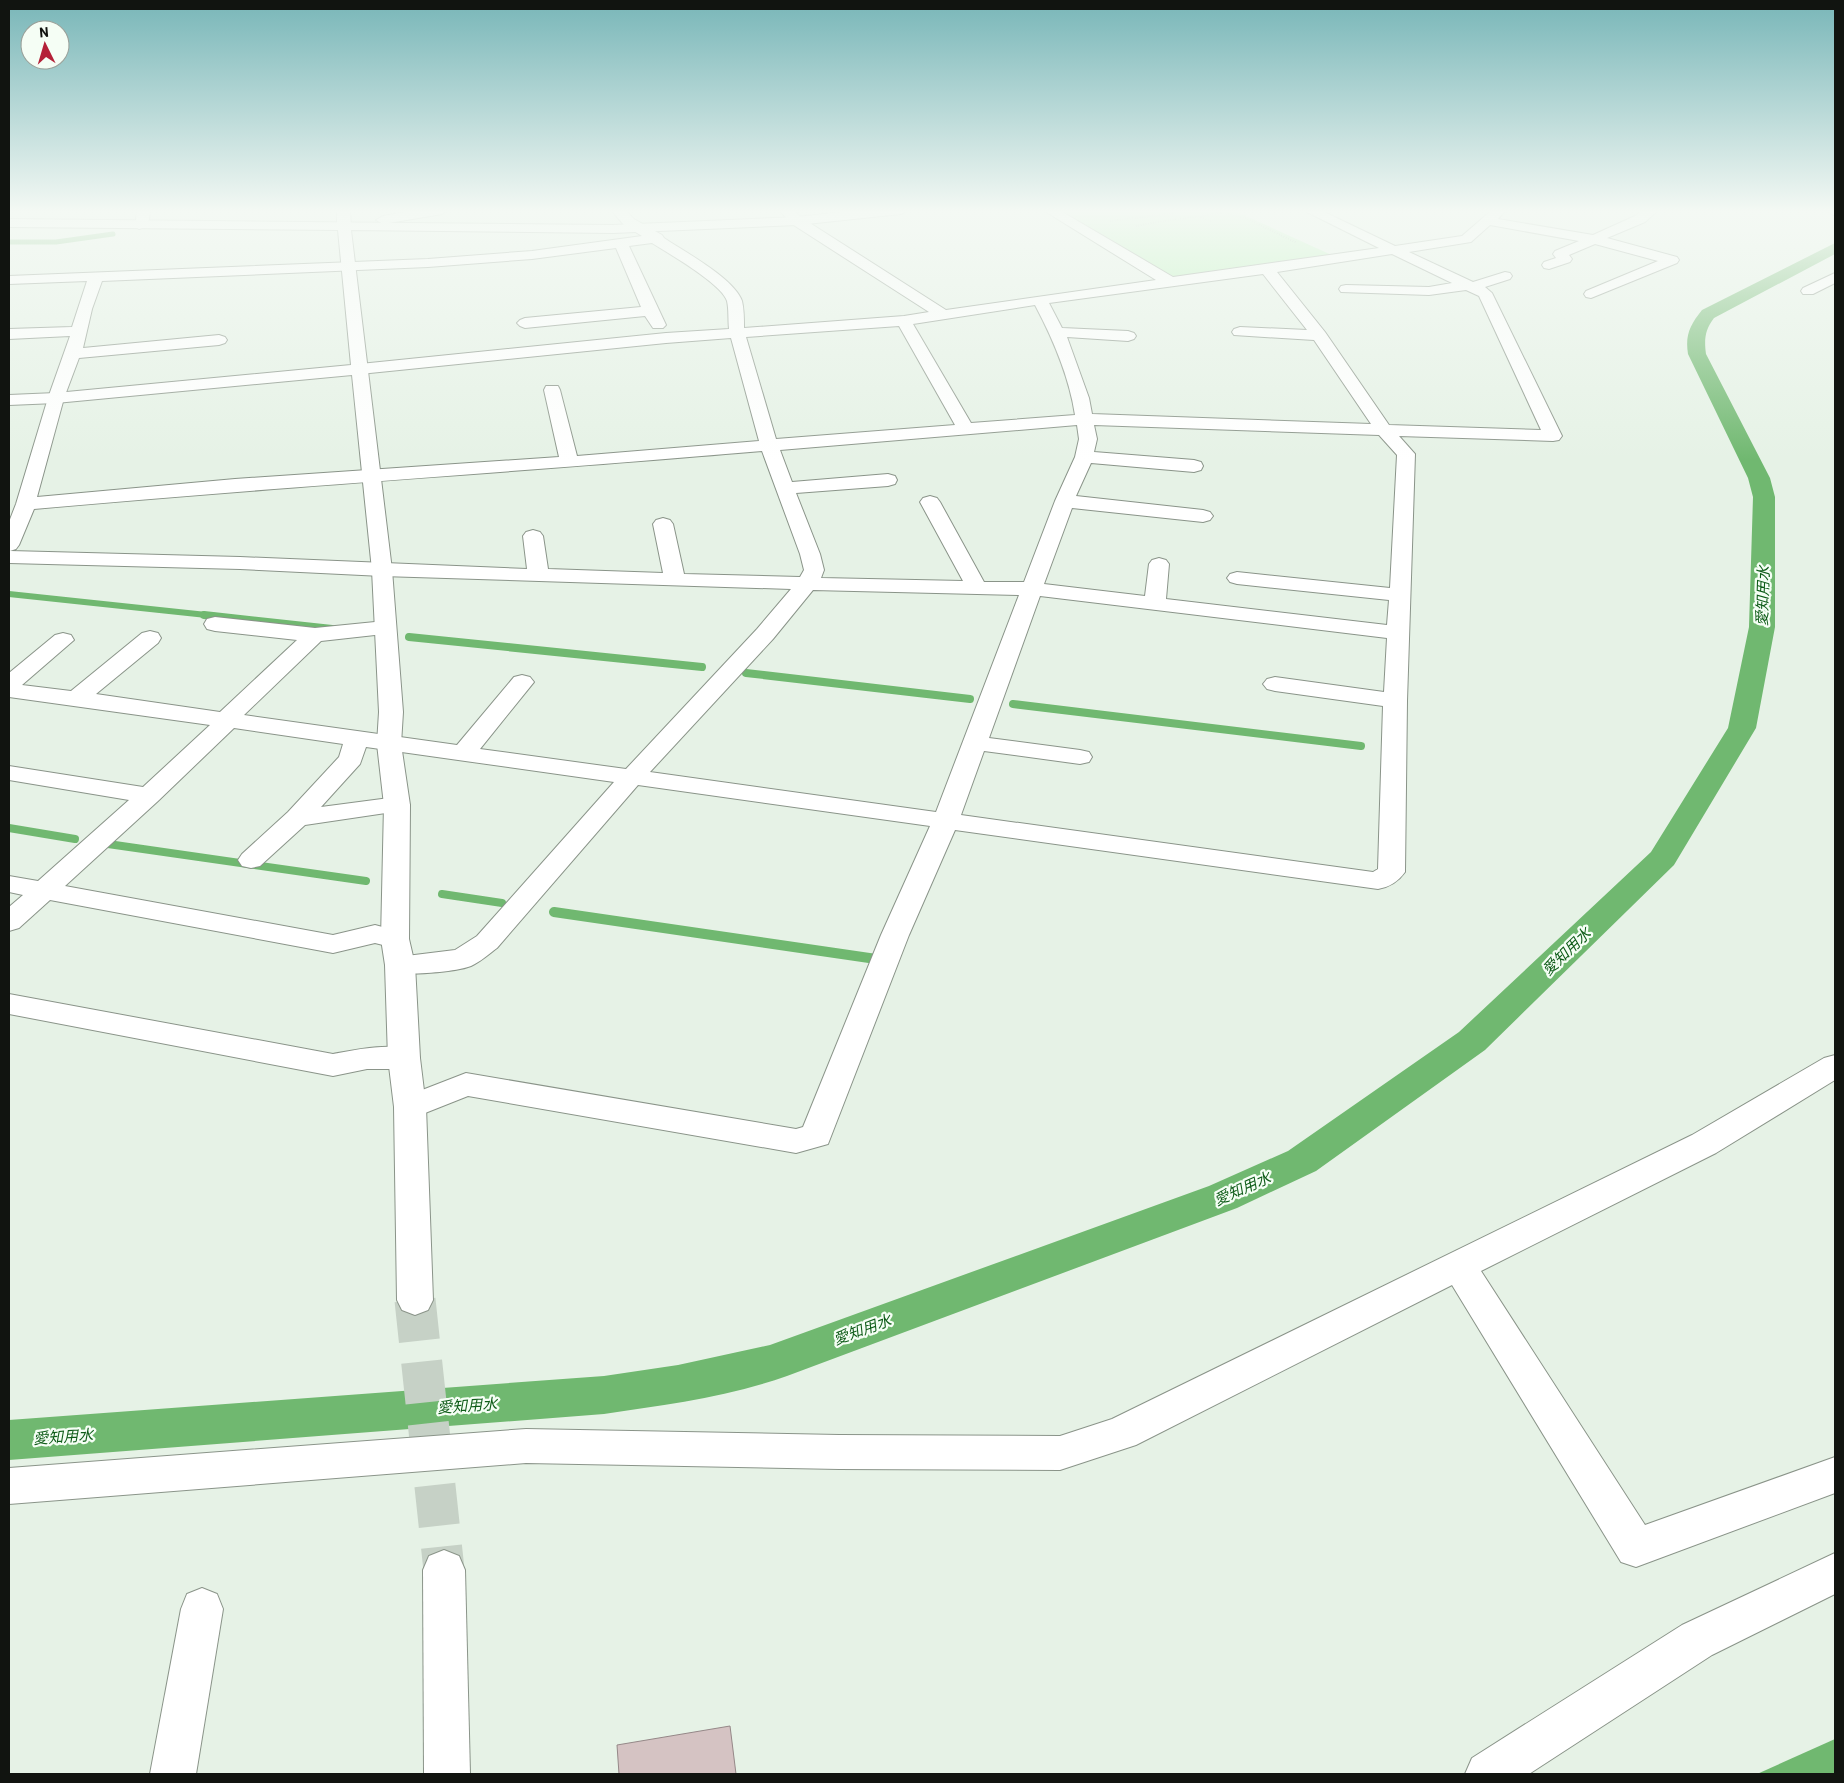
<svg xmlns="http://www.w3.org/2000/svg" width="1844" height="1783" viewBox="0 0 1844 1783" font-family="Barlow,'Noto Sans JP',sans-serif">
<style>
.green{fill:#b5f3b4}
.water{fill:#70b870}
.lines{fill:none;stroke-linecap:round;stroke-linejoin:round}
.stream-far3{stroke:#70b870;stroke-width:5}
.stream-far2{stroke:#70b870;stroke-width:6}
.stream-far1{stroke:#70b870;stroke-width:8}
.stream{stroke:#70b870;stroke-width:10}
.canal{fill:#70b870;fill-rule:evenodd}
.building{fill:#d5c3c3;stroke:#958888}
.tertiary-tunnel{stroke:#c6d1c6;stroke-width:41;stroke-dasharray:41 21;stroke-linecap:butt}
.minor-casing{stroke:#8a9489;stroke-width:2}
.tertiary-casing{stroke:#8a9489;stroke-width:2}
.path{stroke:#98a198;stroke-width:2;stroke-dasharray:0.5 2;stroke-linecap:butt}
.minor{fill:#fff;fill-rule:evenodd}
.tertiary{fill:#fff;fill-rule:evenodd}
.labels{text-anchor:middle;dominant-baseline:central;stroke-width:4.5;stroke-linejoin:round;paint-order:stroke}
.water-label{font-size:15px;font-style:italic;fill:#0e5c18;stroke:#f5fef5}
</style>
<rect width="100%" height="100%" fill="#e6f2e6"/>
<!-- green -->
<polygon class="green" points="1049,210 1233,210 1336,257 1170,282"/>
<!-- water -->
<polygon class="water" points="1835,1739 1835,1774 1757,1774"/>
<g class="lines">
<!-- stream-far3 -->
<polyline class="stream-far3" points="9,242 56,242 113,234"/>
<!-- stream-far2 -->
<polyline class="stream-far2" points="9,594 216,616"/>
<!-- stream-far1 -->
<g class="stream-far1">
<polyline points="204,615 332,629"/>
<polyline points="409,637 702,667"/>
<polyline points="746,673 970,699"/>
<polyline points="1013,704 1361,746"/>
<polyline points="9,828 75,839"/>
<polyline points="108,844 366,881"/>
<polyline points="442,894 502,903"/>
</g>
<!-- stream -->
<polyline class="stream" points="554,912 883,960"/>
<!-- canal -->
<path class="canal" d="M1835 243V254L1714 318C1705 330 1704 339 1706 354L1770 478 1775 497V627L1756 728 1674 865 1485 1050 1316 1171 1237 1208 787 1376C728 1397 665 1405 604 1414L9 1460V1420L604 1376 678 1365 770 1345 1209 1186 1288 1151 1459 1032 1651 852 1728 728 1749 627 1753 497 1748 478 1688 354C1685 335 1690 325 1702 310Z"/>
</g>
<!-- building -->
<polygon class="building" points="730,1726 736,1774 619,1774 617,1745"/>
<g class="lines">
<!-- tertiary-tunnel -->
<polyline class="tertiary-tunnel" points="415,1300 444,1570"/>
<!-- minor casing -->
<g class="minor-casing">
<g id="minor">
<path d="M137 210H150C150 219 148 227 139 229L132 225 136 220Z"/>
<polygon points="337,210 350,210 351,226 349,229 344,230 337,226"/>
<polygon points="417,210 448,210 442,214 383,224 376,220 383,216"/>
<path d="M611 210H625L634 219 662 235 664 238C683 251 734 278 742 301 744 309 744 319 744 328L904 316 929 312 792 224 779 210H793L802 218 946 310 1156 280 1043 210H1059L1173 277 1379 248 1303 210H1320L1395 246 1462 236 1492 210H1506L1498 219 1593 235 1635 216 1643 210H1658L1645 222 1607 238 1677 257 1679 260 1677 263 1591 298 1586 297 1584 294 1586 291 1658 261 1595 244 1569 255 1572 259 1570 262 1549 269 1544 268 1542 265 1544 262 1556 258 1553 254 1555 251 1579 241 1490 225 1471 242 1409 252 1473 282 1505 272 1510 273 1512 276 1510 279 1485 287 1492 293 1562 436 1559 440 1553 441 1399 436 1415 454 1407 701 1405 872C1398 882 1389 887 1378 889L955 830 909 935 828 1144 796 1153 468 1096 410 1119 399 1115 394 1107 399 1099 466 1073 796 1129 803 1127 881 935 930 826 638 785 497 948C489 954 480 962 471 966 456 972 405 976 390 972L385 965 390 958 455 950 477 936 614 782 366 747 360 764 321 807 397 797 406 800 410 805 406 810 305 825 260 866 251 868 242 866 238 860 242 854 288 812 339 757 343 744 234 728 158 801 65 886 333 935 375 925 405 933 409 939 405 945 395 948 375 943 333 953 50 900 19 928 9 931V907L23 895 9 892V876L38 881 129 800 9 780V766L143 787 210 725 9 697V673L55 635 63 633 71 635 74 640 22 685 71 691 142 633 150 631 158 633 161 638 158 643 96 694 220 712 297 640 215 631 207 629 204 624 207 619 215 617 315 628 385 621 393 623 396 628 393 633 321 641 244 715 457 745 514 677 522 675 530 677 534 682 480 749 626 769 757 629 791 589 382 576 240 569 9 563V522L16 504 48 398 70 336 9 339V329L72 327 87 281 9 284V276L428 259 532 251 642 236 624 225ZM652 243C668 253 722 284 727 301 729 309 728 320 729 329L666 333 360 364 354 366 352 369 354 372 360 374 666 343 731 338 759 441 577 456 560 390 558 386H546L544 390 559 457 235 479 37 497 64 398 79 358 219 345 225 343 227 340 225 337 219 335 83 348 92 309 102 281 428 267 532 259 616 248 641 307 525 318 520 320 517 323 520 326 525 328 645 316 653 328H663L666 325 629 246ZM1392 254 1452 283 1429 287 1346 285 1341 286 1339 289 1341 292 1429 295 1466 290 1479 296 1541 430 1389 425 1325 332 1277 272ZM1263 274 1307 330 1240 327 1234 329 1232 332 1234 335 1314 340 1371 424 1092 414 1089 398 1067 337 1128 341 1134 339 1136 336 1134 333 1128 331 1062 328 1049 303ZM1035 305C1053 339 1069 376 1075 415L971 423 913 324ZM899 326 955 425 776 439 746 337ZM1077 425 1079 439 1075 457 1055 501 1024 582H984L940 502 937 498 930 496 923 498 920 502 963 581 821 578 824 570 820 554 796 493 888 486 895 484 897 480 895 476 888 474 792 482 780 450ZM1094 425 1379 435 1397 455 1390 588 1237 572 1230 574 1227 578 1230 582 1237 584 1389 600 1387 625 1166 599 1169 564 1166 560 1159 558 1152 560 1149 564 1145 596 1044 584 1072 508 1203 522 1210 520 1213 516 1210 512 1203 510 1076 496 1091 463 1194 472 1201 470 1203 466 1201 462 1194 460 1094 452 1097 439ZM762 451 800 554 804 570 800 577 684 574 673 524 670 520 663 518 656 520 653 524 663 573 548 569 543 536 540 532 533 530 526 532 523 536 527 569 240 557 10 551 16 549 19 545 34 509C276 487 519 472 762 451ZM813 590 1019 595 936 812 650 772 773 639ZM1040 596 1387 638 1384 692 1275 677 1267 679 1263 684 1267 689 1275 691 1383 706 1378 869 1373 872 961 815 984 751 1080 764 1089 762 1092 757 1089 752 1080 750 989 738Z"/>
<polygon points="1835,273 1835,283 1813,294 1803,294 1801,291 1803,288"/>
<path d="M9 994 333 1054C360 1049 388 1043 415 1050L420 1058 415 1066 404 1069H367L333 1076 9 1014Z"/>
<polygon points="1835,1055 1835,1080 1716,1153 1481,1271 1645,1525 1835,1457 1835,1493 1636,1567 1621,1562 1452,1285 1136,1445 1060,1470 839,1469 526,1463 9,1504 9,1468 526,1429 839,1435 1060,1436 1112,1419 1692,1135 1824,1058"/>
<polygon points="1835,1553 1835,1594 1712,1655 1529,1774 1465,1774 1472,1758 1682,1625"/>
<polygon points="202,1588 217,1594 223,1609 196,1774 150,1774 181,1609 187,1594"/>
</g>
</g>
<!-- tertiary casing -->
<g class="tertiary-casing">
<g id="tertiary">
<polygon points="860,210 907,210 901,214 797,225 613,233 351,230 392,570 403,712 401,744 410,805 409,939 415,965 420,1058 426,1107 433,1300 428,1310 415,1315 402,1310 397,1300 394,1107 388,1058 385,965 381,939 384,805 377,744 379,712 372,570 352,375 56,403 9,405 9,395 56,393 351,365 338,230 9,227 9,219 613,225 797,217"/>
<polygon points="1826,210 1835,210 1835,216"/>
<polygon points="444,1550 459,1556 465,1570 470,1774 424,1774 423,1570 429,1556"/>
</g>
</g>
<!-- path -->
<g class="path">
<polyline points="1221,213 1243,217 1297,243"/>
<polyline points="1201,217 1211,221"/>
<polyline points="1110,221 1200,210"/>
<path d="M1136 226C1164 220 1193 218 1221 213L1207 210"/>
</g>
<!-- minor -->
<use href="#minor" class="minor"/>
<!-- tertiary -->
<use href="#tertiary" class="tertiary"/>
</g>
<!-- sky -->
<linearGradient id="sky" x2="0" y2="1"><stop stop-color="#78b6b8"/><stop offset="0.46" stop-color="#f4f9f4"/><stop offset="1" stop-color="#f4f9f4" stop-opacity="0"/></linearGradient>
<rect width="1844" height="460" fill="url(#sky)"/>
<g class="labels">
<!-- water labels -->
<g class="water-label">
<text transform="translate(1762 596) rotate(-88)">愛知用水</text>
<text transform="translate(1566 951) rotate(-44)">愛知用水</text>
<text transform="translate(1242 1188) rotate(-24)">愛知用水</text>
<text transform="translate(862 1329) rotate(-20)">愛知用水</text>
<text transform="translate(467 1405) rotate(-4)">愛知用水</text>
<text transform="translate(63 1436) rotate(-4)">愛知用水</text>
</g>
</g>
<!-- border -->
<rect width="1844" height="1783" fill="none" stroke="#111410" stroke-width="20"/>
<!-- north arrow -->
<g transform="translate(45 45) rotate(355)"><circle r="24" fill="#f5fef5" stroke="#9aa099"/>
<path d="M0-4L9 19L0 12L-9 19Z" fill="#b42138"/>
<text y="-8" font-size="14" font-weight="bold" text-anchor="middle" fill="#111410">N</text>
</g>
</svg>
